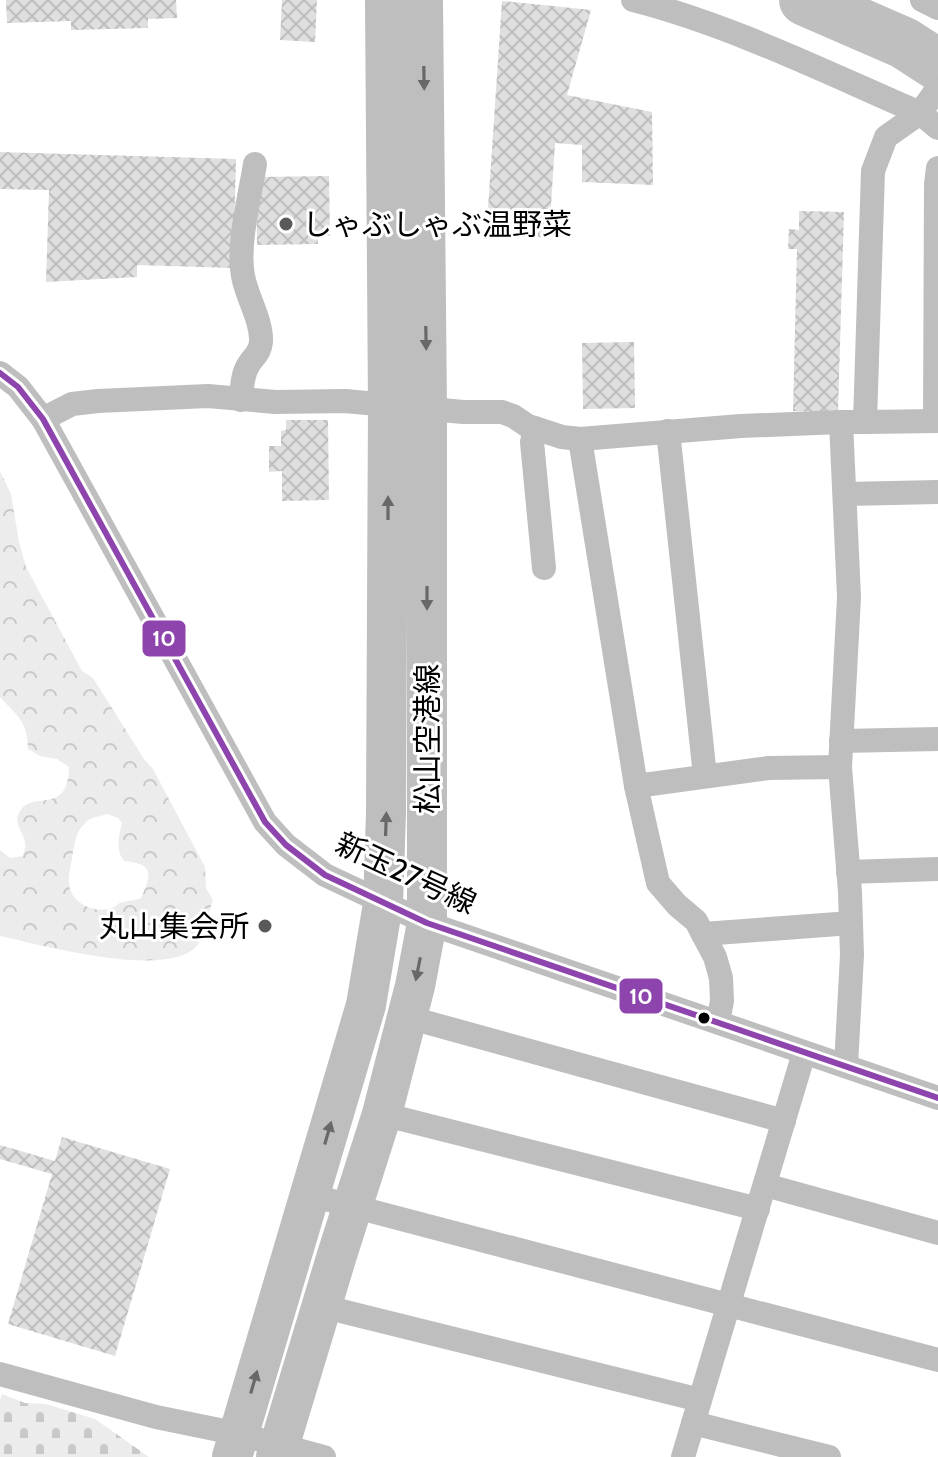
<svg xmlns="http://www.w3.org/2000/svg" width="938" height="1457" viewBox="0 0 938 1457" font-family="Cabin,'Noto Sans JP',sans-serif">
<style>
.forest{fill:url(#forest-crowns);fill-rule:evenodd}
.cemetery{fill:url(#cemetery-stones)}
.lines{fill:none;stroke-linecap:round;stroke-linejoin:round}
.river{stroke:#bfbfbf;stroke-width:52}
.building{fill:url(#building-cross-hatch)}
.street{stroke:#bebebe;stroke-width:24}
.primary{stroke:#bebebe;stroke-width:40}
.bus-1-casing{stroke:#fff;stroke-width:12}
.bus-1{stroke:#8e44ad;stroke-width:6}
.oneway{fill:#686868}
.poi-dot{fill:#595959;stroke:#fff;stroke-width:3}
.bus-dot{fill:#000;stroke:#fff;stroke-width:3}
.labels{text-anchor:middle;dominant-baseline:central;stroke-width:6;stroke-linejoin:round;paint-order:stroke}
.poi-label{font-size:30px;fill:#000;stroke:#fff;text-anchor:start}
.street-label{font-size:30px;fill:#000;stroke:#fff}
.line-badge{stroke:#fff;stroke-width:3}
.badge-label{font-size:22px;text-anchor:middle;font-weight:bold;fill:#fff}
</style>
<defs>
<pattern id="forest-crowns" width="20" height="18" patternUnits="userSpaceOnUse" patternTransform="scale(2)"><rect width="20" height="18" fill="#ececec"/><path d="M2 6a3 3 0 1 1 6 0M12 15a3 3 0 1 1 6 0" fill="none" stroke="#c9c9c9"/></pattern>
<pattern id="cemetery-stones" width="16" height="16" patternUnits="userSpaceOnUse" patternTransform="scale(2)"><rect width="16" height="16" fill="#ececec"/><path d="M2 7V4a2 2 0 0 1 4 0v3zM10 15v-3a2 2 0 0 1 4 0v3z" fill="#c9c9c9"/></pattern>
<pattern id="building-cross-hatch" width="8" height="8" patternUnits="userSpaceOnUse" patternTransform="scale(2)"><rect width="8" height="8" fill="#dfdfdf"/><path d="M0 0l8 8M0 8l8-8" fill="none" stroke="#bebebe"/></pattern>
</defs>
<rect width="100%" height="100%" fill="#fff"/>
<!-- forest -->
<path class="forest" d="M0 471 11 494 19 542 26 567 82 671 93 678 144 759 153 769 205 867 206 888 213 900C209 911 203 939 196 947 163 979 42 945 0 936V850L10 858 23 856C24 851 26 847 25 843 24 832 13 825 19 813 31 788 68 818 69 767L57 759 40 756 28 749C27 720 18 717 0 697ZM108 814 118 818 122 823C119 836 115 850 124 861 154 864 152 873 141 898 135 901 130 900 123 902 117 903 118 906 112 908 94 914 70 903 69 883 68 875 71 867 72 858 74 847 75 832 85 823 91 817 100 816 108 814Z"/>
<!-- cemetery -->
<polygon class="cemetery" points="2,1394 25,1403 46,1404 95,1419 149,1457 0,1457 0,1400"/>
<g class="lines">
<!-- river -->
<polyline class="river" points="805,0 904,43 938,65"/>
</g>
<!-- building -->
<g class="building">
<polygon points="6,0 176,0 177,18 148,19 148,28 71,30 71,21 7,23"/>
<polygon points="282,0 317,0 315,42 280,40"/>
<polygon points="502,1 591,10 567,95 652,112 653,185 582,182 582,145 555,143 549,237 486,238"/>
<polygon points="0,152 236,159 233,268 137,265 137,277 46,282 49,190 0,189"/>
<polygon points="329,176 330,236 318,236 318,244 257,245 256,177"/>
<polygon points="799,211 844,212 838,412 793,411 797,249 788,249 789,229 799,230"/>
<polygon points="634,342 635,408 583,409 582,343"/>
<polygon points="286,420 328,420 329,500 282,501 282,471 269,472 269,446 281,446 281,431 286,430"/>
<polygon points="62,1137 170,1169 115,1356 8,1324 52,1174 0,1159 0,1145 55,1161"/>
</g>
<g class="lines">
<!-- street -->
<g class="street">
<path d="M633 0C733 26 825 72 920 113L938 128"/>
<polyline points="922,0 938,8"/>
<polyline points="0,373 18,387 43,419 265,822 286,845 325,875 427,923 938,1098"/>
<path d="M241 400C242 388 242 374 249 364 254 356 260 353 261 342 262 320 247 298 243 276 237 245 250 196 255 164"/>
<polyline points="43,419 72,404 98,401 208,396 275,402 345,401 463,412 502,412 513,416 528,426 562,437 580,439 741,426 841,422"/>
<polyline points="935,421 936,184 938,168"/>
<polyline points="865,422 938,421"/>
<polyline points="535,428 532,442 544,568"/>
<polyline points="668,431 705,776"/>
<polyline points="580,439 636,786 769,768 840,767"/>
<polyline points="845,494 938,492"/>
<polyline points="841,741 938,739"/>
<polyline points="636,786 658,883 677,905 696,921 715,957 721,978 722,1001 718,1022"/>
<polyline points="848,872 938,869"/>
<polyline points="703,934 851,923"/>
<polyline points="407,1017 784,1121"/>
<polyline points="846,1066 852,955 850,892 840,767 849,597 841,422 865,422 873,171 886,137 920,113 938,88"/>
<polyline points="382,1114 758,1209"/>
<polyline points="765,1185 938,1233"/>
<polyline points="310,1195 938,1360"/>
<polyline points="321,1306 700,1400"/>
<polyline points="0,1374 156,1417 239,1434 324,1457"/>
<polyline points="693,1423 829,1457"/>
<polyline points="683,1457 804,1053"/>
</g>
<!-- primary -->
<g class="primary">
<polyline points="232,1457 366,1005 383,904 386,813 388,405 385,0"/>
<polyline points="276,1457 337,1255 382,1114 415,986 427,923 427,408 423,0"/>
</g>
<!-- bus-1 casing -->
<g class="bus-1-casing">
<polyline id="bus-1" points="0,373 18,387 43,419 265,822 286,845 325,875 427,923 938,1098"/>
</g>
<!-- bus-1 -->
<use href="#bus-1" class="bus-1"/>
</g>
<!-- one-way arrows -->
<defs><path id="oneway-solid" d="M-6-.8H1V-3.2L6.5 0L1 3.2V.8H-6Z" transform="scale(2)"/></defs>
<g class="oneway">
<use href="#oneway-solid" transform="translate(424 78) rotate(89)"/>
<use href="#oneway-solid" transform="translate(426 338) rotate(89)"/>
<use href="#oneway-solid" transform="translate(388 508) rotate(-90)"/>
<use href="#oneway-solid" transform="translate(427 598) rotate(90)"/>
<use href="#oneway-solid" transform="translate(386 824) rotate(-88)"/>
<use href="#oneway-solid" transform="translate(418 969) rotate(101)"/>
<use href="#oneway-solid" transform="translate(328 1133) rotate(-74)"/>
<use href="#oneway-solid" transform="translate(254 1382) rotate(-74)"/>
</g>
<!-- markers -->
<g class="poi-dot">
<circle cx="286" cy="224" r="8"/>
<circle cx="265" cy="926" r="8"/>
</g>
<circle class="bus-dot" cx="704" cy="1018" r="7"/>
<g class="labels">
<!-- poi labels -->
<g class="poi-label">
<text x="302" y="224">しゃぶしゃぶ温野菜</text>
<text x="249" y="926" text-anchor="end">丸山集会所</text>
</g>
<!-- street labels -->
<g class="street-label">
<text transform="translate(427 739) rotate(-90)">松山空港線</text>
<text transform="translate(406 873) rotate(25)">新玉27号線</text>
</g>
</g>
<g class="line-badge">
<rect x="141" y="619" width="46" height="39" rx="8" fill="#8e44ad"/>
<rect x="618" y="977" width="46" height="38" rx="8" fill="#8e44ad"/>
</g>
<g class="badge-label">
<text x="164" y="646">10</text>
<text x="641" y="1004">10</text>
</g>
</svg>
